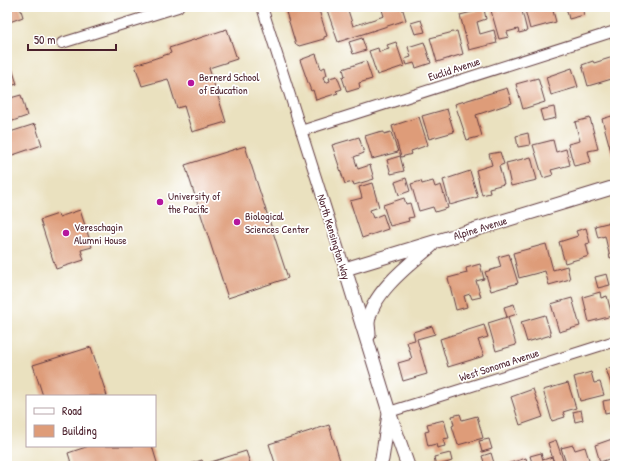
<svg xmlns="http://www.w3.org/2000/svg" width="622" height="473" viewBox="0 0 622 473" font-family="'Patrick Hand',sans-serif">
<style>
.building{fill:#de9c79}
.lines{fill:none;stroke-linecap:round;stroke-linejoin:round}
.minor-casing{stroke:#623c41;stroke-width:12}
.tertiary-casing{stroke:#623c41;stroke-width:15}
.minor{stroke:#fff;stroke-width:10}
.tertiary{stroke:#fff;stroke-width:13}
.poi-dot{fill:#b5179e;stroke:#fff;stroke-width:1.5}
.labels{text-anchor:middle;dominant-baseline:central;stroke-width:3.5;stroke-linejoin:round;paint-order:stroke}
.street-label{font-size:11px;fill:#4a1f2b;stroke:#fff}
.poi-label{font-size:11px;fill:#4a1f2b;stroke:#fff;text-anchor:start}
</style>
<rect width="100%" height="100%" fill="#fff"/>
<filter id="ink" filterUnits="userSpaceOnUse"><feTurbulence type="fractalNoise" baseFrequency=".025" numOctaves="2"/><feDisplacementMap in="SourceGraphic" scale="8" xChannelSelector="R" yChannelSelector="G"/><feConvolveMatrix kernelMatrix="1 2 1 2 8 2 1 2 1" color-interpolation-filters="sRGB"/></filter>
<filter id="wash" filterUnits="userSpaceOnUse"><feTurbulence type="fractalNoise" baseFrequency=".012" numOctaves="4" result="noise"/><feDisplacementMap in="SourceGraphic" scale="16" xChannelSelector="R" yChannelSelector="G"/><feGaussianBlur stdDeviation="0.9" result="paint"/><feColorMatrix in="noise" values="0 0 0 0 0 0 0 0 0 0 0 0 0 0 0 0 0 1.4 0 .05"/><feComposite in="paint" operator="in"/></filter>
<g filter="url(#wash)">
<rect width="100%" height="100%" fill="#eae1bf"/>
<g id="blocks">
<!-- building -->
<g class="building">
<polygon points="7,7 20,7 23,17 7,23"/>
<polygon points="294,7 318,7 327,36 324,37 324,39 299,46 298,45 296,45 286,12 288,12 287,9"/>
<polygon points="326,7 347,7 353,26 384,16 381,7 402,7 406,20 338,42"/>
<polygon points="490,7 498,7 499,11 514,7 521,7 527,31 519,33 518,29 507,32 509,37 499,39"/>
<polygon points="532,7 552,7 556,22 530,29 525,10 532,8"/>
<polygon points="566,7 582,7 584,15 569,19"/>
<polygon points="484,9 486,19 477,22 480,34 494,30 497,43 469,50 460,15"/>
<polygon points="421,20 425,32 415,34 411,23"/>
<polygon points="227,29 237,59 209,68 226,122 192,132 184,106 177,108 168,79 142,86 135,65 171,53 169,48"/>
<polygon points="457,31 463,54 437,62 430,38"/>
<polygon points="362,38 366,50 353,54 349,42"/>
<polygon points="396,42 404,66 377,75 369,51 378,48 379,52 389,49 387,45"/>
<polygon points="424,42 431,63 416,68 414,63 407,65 405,59 411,57 408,47"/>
<polygon points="316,54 321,69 325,67 327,75 323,77 325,83 330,81 329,78 337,76 342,89 336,91 338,93 316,100 313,90 311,91 300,60"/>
<polygon points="613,57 615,63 615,78 588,86 582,65 593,61 594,63"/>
<polygon points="366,61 372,79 359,83 360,88 347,92 342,77 345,76 343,69"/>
<polygon points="10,62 17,84 7,87 7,63"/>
<polygon points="572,68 578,87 551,95 546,77"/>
<polygon points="538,78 545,102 523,109 516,84"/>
<polygon points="507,88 512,103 476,115 482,136 467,140 455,104"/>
<polygon points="21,95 27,116 7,123 7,99"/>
<polygon points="554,107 556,118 543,121 540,110"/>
<polygon points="447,109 454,132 429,139 422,116"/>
<polygon points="615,115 615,154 612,155 602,119"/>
<polygon points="419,117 428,145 411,151 412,154 401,157 392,126"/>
<polygon points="590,118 598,149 588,151 591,162 574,166 568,144 580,141 575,122"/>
<polygon points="35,124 42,145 7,157 7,133"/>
<polygon points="378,132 378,133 384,132 384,134 391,132 398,152 372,159 365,136"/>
<polygon points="528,133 530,145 518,147 516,136"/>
<polygon points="359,137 364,153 354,157 358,169 370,165 374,179 354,185 353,182 345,184 332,145"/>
<polygon points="553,140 556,152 566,149 570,165 551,170 553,175 543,178 533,145"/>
<polygon points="245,146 288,278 228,298 185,165"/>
<polygon points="500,152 504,164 499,166 504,184 489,188 490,193 482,195 476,170 492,165 489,154"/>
<polygon points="400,156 404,171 391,174 387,160"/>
<polygon points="531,157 537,180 511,186 506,163"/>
<polygon points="470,171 478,197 450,205 443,180"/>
<polygon points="406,178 410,191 399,195 395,182"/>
<polygon points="421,181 422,184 433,181 435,187 441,185 448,208 435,212 433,207 419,211 411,184"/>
<polygon points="372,183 379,207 370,210 373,218 383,214 388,229 362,238 350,201 362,198 359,187"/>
<polygon points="404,198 406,204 410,203 414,217 408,218 409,221 390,226 383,205"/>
<polygon points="80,210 92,247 81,250 84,260 56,269 40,220 58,214 59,217"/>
<polygon points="615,221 615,256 610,258 605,236 598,238 595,226"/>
<polygon points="586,228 590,243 586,244 589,256 565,263 559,242 578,236 576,231"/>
<polygon points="546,244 553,270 567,266 570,279 549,285 545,271 519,278 513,253"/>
<polygon points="509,254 518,283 491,291 485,272 501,267 498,257"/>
<polygon points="480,264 484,279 476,281 481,297 472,299 470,294 464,296 467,307 456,310 448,278 467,273 466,268"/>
<polygon points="607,274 610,285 598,288 595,277"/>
<polygon points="600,292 601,298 607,296 612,316 589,322 583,297"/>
<polygon points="572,298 580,326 559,332 551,304"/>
<polygon points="514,304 517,314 508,317 516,345 496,351 488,323 507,317 504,307"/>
<polygon points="545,315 551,335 527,342 521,322"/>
<polygon points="484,325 488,337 478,340 484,356 448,367 440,339"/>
<polygon points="432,326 435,334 417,339 427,374 403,381 398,363 412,359 407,342 415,340 413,332"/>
<polygon points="91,347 107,396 43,396 33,365"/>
<polygon points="615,366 615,396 606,369"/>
<polygon points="591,372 594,383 600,382 604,395 580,401 574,377"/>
<polygon points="568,383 576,408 563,412 565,417 552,421 543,390"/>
<polygon points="533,389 543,417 520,425 511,397"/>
<polygon points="614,399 615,411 605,413 603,401"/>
<polygon points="581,410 583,420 575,422 573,412"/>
<polygon points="460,414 462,420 477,416 483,438 458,445 452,426 454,425 452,416"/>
<polygon points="444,420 449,438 443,439 445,446 437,448 436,444 428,446 425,432 429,431 427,424"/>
<polygon points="329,425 341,464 336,466 276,466 269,444"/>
<polygon points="615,438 615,457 600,462 595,445"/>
<polygon points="489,439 492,449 482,452 479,441"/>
<polygon points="556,440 564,463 555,466 548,443"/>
<polygon points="573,445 575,450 585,447 591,466 567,466 561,448"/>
<polygon points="89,446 152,446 158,466 72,466 68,453"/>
<polygon points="246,451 251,466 209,466 208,463"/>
<polygon points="450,453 452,461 436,466 434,457"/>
<polygon points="491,453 494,463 485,465 482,456"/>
<polygon points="541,453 543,460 552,457 555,466 533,466 530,456"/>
<polygon points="526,458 528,466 501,466"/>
<polygon points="202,460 204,466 184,466"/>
</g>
</g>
</g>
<g filter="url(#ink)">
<use href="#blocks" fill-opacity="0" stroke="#623c41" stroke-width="1"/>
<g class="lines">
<!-- minor casing -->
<g class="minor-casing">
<g id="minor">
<polyline points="262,7 345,269"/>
<polyline points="62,43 178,7"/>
<polyline points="301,131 615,31"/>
<polyline points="389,412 615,341"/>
</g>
</g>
<!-- tertiary casing -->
<g class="tertiary-casing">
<g id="tertiary">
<path d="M369 335C369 331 368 326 368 323 371 293 411 263 432 245"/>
<polyline points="380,466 382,459 389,414"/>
<polyline points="408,466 389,412 345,269 615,187"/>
</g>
</g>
<!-- minor -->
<use href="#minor" class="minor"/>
<!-- tertiary -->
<use href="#tertiary" class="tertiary"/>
</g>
</g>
<!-- markers -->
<g class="poi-dot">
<circle cx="191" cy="83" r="4"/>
<circle cx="160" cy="202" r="4"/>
<circle cx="237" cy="222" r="4"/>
<circle cx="66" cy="233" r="4"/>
</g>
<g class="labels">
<!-- street labels -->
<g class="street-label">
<text transform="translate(454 69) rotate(-18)">Euclid Avenue</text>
<text transform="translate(480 228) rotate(-17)">Alpine Avenue</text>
<text transform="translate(334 237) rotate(73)">North Kensington Way</text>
<text transform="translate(499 365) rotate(-18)">West Sonoma Avenue</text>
</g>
<!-- poi labels -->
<g class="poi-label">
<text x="199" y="77">Bernerd School<tspan x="199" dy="13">of Education</tspan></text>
<text x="168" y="196">University of<tspan x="168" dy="13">the Pacific</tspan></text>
<text x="245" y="216">Biological<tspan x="245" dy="13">Sciences Center</tspan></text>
<text x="74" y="227">Vereschagin<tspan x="74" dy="13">Alumni House</tspan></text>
</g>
</g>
<!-- margin -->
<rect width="622" height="473" fill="none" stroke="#fff" stroke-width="24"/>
<!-- legend -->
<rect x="26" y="395" width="130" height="52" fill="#ffffff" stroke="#b7a5aa"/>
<rect x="34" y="408" width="20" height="6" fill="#ffffff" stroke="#b7a5aa"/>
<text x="62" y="415" font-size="12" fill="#4a1f2b">Road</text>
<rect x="34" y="425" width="20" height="12" fill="#de9c79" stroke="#b7a5aa"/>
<text x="62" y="435" font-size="12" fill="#4a1f2b">Building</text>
<!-- scale -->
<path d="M28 44v6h88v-6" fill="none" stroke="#4a1f2b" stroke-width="2"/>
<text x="34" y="44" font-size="12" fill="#4a1f2b" stroke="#ffffff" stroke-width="3" paint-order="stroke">50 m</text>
</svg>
